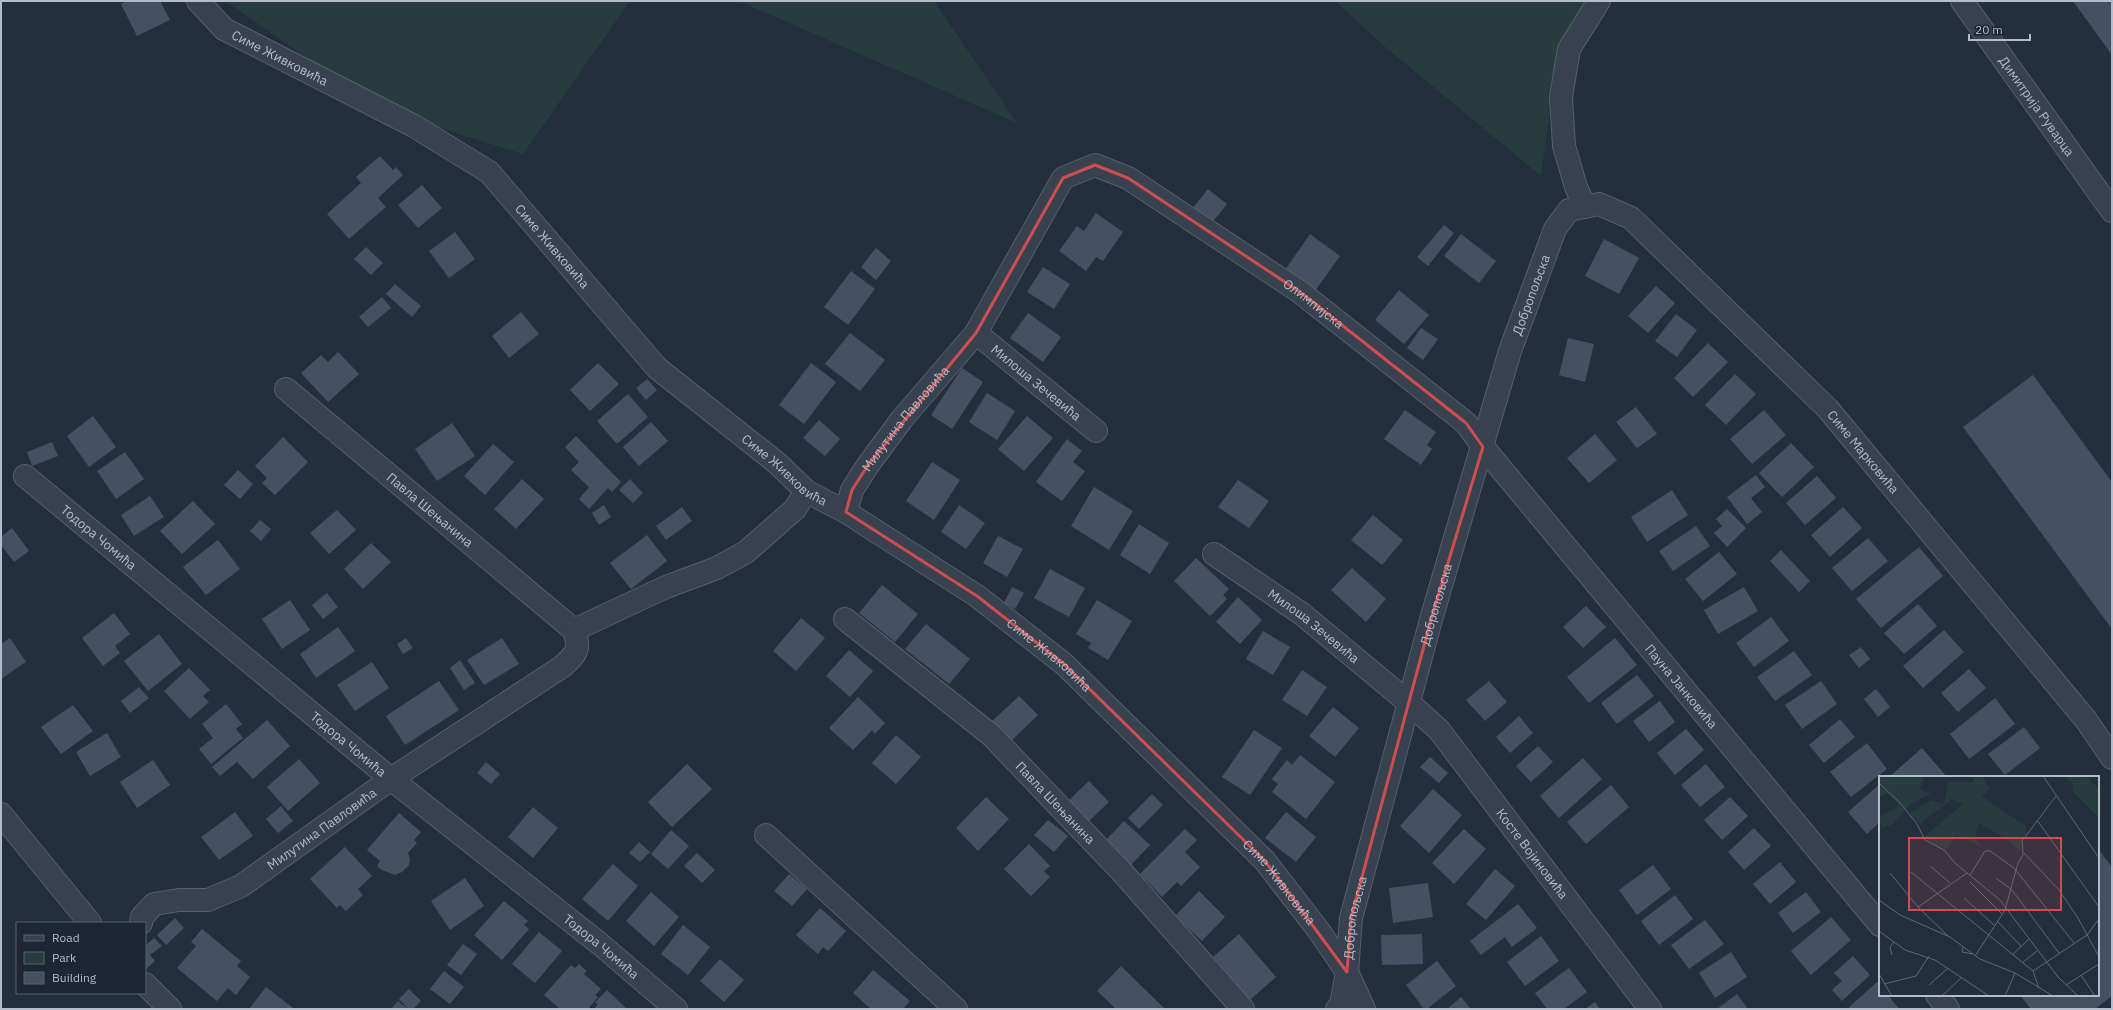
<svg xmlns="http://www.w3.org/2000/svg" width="2113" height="1010" viewBox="0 0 2113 1010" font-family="'IBM Plex Sans',sans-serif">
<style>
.green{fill:#263c3f}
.building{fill:#455162}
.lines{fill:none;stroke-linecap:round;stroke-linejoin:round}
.street-casing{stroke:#565f6c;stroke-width:24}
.street{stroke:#38414e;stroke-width:22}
.marked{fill:none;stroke:#ce4d50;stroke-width:3;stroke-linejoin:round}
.labels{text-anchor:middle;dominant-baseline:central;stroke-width:3.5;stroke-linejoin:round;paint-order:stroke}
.street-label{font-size:13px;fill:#b4bcc9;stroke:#1d2633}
.inset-road{fill:none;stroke:#5e6776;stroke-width:1}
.view{fill:#ce4d50;fill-opacity:0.15;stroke:#ce4d50;stroke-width:2}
.inset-edge{fill:none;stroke:#b4bcc9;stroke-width:2}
</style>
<rect width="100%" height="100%" fill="#242f3e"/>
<!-- green -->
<g class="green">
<polygon points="226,1 630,1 523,154 379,109"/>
<polygon points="739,1 934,1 1017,123"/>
<polygon points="1335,1 1592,1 1558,51 1541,176 1384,46"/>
</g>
<!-- building -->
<g class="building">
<polygon points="127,1 160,1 170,20 137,36 121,4"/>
<polygon points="2073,1 2112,1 2112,55"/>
<polygon points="380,156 393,170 396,167 403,175 378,198 386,207 349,239 327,214 361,183 356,177"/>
<polygon points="422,185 442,208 418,228 398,205"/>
<polygon points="1208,189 1227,204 1211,224 1192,209"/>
<polygon points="1096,213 1123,232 1103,261 1096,257 1086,271 1059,251 1077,226 1084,231"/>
<polygon points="1444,225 1454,233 1428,266 1417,257"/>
<polygon points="455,232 475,259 449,278 429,251"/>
<polygon points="1310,234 1340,256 1315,291 1285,270"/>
<polygon points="1461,234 1496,261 1479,283 1444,256"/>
<polygon points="1604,239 1639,258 1619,294 1585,276"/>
<polygon points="366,247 383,263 371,275 354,259"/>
<polygon points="876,248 891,261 876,280 861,267"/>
<polygon points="1043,267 1070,284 1054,309 1027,292"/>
<polygon points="851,271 875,289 848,325 824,307"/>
<polygon points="395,284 421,306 412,317 386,294"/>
<polygon points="1656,286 1675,303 1648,333 1628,316"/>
<polygon points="1399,290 1429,315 1404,344 1375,320"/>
<polygon points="382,297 391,308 368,327 359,317"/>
<polygon points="521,312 539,334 509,358 492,336"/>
<polygon points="1028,313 1061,337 1043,362 1010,338"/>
<polygon points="1676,314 1697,330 1677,357 1655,341"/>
<polygon points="1421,328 1438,339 1423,360 1407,348"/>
<polygon points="850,333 885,360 860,391 825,364"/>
<polygon points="1568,338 1594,344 1585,382 1559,375"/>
<polygon points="1708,343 1728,362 1693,397 1674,378"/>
<polygon points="338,352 359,374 328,402 301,373 321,355 328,362"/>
<polygon points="598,363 619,384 590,411 570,390"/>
<polygon points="811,363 836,382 804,424 779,405"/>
<polygon points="962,368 983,382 952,429 931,415"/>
<polygon points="1735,374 1756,394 1726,425 1705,405"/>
<polygon points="2033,375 2112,482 2112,629 1963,427"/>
<polygon points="647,379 657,390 646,400 636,388"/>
<polygon points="987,393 1015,411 997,440 969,422"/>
<polygon points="628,394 648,417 617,444 597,421"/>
<polygon points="1636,407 1657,434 1637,448 1616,422"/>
<polygon points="1405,410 1436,432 1427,445 1432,449 1421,465 1384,439"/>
<polygon points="1764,410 1786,435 1752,464 1730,439"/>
<polygon points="93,416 116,447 89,467 67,436"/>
<polygon points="1027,416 1053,438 1024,471 998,449"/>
<polygon points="819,420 840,439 825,456 803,438"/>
<polygon points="651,422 668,441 639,466 623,447"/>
<polygon points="452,423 475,456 437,481 415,449"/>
<polygon points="1595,434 1617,460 1589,483 1567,458"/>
<polygon points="576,436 621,482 612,492 608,488 589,509 579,499 589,487 571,470 579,462 565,447"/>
<polygon points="283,437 308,462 275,495 262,483 267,478 255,466"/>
<polygon points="1067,439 1082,451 1073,462 1085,471 1062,501 1036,482"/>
<polygon points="52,442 58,456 32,466 27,452"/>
<polygon points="1791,443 1814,467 1782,497 1759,473"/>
<polygon points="493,444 514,462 485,495 464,476"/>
<polygon points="125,452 144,479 116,499 97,471"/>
<polygon points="932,462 960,480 934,520 906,501"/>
<polygon points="238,470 253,484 240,499 224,485"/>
<polygon points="1756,475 1765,487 1751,498 1762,512 1747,524 1727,497"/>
<polygon points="1817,476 1836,498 1805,525 1786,503"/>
<polygon points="522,479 544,499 516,529 494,509"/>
<polygon points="630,479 643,493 633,503 619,490"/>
<polygon points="1238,480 1269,501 1249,528 1218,507"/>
<polygon points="1094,487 1133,511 1109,550 1071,526"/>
<polygon points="1672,490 1688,515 1647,542 1631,517"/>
<polygon points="150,496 164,517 134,536 121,515"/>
<polygon points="193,501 215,524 182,554 160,531"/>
<polygon points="604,505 611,517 599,525 592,513"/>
<polygon points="959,505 985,523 966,549 941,532"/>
<polygon points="682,507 692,521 666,540 656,526"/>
<polygon points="1843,507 1862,528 1830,557 1811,535"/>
<polygon points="1727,509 1746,528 1727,547 1714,533 1722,526 1716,519"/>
<polygon points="337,510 356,530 329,554 310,533"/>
<polygon points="1373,515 1403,540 1382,565 1351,540"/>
<polygon points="260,520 271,529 261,541 250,531"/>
<polygon points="1139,524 1169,543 1150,574 1120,555"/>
<polygon points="1696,526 1710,546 1673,571 1659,551"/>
<polygon points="12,528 29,551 14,562 1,545 1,537"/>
<polygon points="647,535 667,561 631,589 610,563"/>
<polygon points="998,536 1023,549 1007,577 983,563"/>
<polygon points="1868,538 1888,561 1852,591 1832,568"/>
<polygon points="218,540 240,569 206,595 183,567"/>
<polygon points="371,543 391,562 363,589 344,569"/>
<polygon points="1919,547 1943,576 1881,628 1856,599"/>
<polygon points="1781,550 1810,581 1799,592 1770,561"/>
<polygon points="1719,552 1737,574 1703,601 1685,579"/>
<polygon points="1196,558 1229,589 1223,595 1227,599 1210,616 1174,581"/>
<polygon points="1352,568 1386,599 1366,622 1331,590"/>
<polygon points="1050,569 1085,588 1069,617 1034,598"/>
<polygon points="882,585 918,614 895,642 859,613"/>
<polygon points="1012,587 1024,593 1015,609 1004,603"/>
<polygon points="1744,587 1758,611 1718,634 1704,610"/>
<polygon points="327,593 338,607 323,619 312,605"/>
<polygon points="1238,597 1262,620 1240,644 1216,622"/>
<polygon points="290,600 310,630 282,649 262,619"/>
<polygon points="1097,600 1132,621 1108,660 1088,648 1091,643 1076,634"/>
<polygon points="1918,604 1937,626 1904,654 1884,633"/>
<polygon points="1586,606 1606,627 1583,648 1563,627"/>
<polygon points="114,613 130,634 115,646 120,653 103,666 82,638"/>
<polygon points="1771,617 1789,641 1754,667 1736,643"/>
<polygon points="801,618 825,638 796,671 773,651"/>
<polygon points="926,624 970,659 949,684 905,649"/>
<polygon points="338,627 355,651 316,678 300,654"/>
<polygon points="1944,630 1964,652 1923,688 1903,666"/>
<polygon points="1263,631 1290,647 1273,675 1246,659"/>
<polygon points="159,634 182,664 148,691 124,661"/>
<polygon points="10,638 26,662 1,679 1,644"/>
<polygon points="406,638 413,648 403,654 397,644"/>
<polygon points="502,638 519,664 484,685 467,660"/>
<polygon points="1615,638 1637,665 1589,703 1567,677"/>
<polygon points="1861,647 1870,659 1859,668 1849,655"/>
<polygon points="849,650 873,671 850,697 826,676"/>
<polygon points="1794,651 1812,675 1775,701 1757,677"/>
<polygon points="460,660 475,683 464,690 450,668"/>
<polygon points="372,662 389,688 355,711 337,685"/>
<polygon points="189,668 210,690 203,696 209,702 190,719 164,691"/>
<polygon points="1969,669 1986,688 1958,712 1941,693"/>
<polygon points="1302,670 1327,687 1307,716 1282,700"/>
<polygon points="1637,675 1654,696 1617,724 1601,703"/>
<polygon points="439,681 459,710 405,745 386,716"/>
<polygon points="1489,681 1507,702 1485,721 1466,700"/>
<polygon points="1821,681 1837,704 1802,729 1785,705"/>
<polygon points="139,687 149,698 130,713 121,701"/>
<polygon points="1876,689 1890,707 1878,717 1864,699"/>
<polygon points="1019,696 1038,715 1010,742 991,722"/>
<polygon points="858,697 885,723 875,734 872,730 853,750 829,728"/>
<polygon points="1995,698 2015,724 1969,759 1950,734"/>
<polygon points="1660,701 1675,722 1649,742 1633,721"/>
<polygon points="226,704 242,724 236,729 243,738 211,764 199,749 213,738 202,724"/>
<polygon points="73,705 93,731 61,754 41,727"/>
<polygon points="1333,707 1359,728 1335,757 1309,736"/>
<polygon points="1519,716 1533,733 1510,753 1496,737"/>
<polygon points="1840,719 1855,737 1824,763 1809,745"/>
<polygon points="267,720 290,746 253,779 237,762 220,776 212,767"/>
<polygon points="2024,727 2040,748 2005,775 1988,754"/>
<polygon points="1686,729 1704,750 1675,775 1657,753"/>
<polygon points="1254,730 1282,748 1250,795 1222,777"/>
<polygon points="107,733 121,757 90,776 76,752"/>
<polygon points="896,735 921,757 896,784 872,763"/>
<polygon points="1867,743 1887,769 1851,797 1830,772"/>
<polygon points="1538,746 1553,762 1531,782 1516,766"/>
<polygon points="1922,748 1947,777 1889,777"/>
<polygon points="1300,755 1335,782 1306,819 1272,792 1278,784 1272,779 1287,760 1292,765"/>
<polygon points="1430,757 1448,773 1439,783 1420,767"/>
<polygon points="1583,758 1602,779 1559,818 1540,796"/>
<polygon points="299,759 320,783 288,811 267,787"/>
<polygon points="153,760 170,785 137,808 120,782"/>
<polygon points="486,762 500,774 491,784 477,773"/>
<polygon points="687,764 712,789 672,827 648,802"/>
<polygon points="1706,764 1725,787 1700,807 1681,785"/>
<polygon points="1089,781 1109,802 1084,826 1064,805"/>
<polygon points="1880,784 1880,822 1867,834 1848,812"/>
<polygon points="1611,785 1629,807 1586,844 1567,822"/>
<polygon points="1433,789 1462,815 1429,853 1400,826"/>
<polygon points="1152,794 1163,805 1139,829 1128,818"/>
<polygon points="986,797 1009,819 978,851 956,828"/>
<polygon points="1730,797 1748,816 1722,840 1704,820"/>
<polygon points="281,806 293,821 278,833 266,819"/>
<polygon points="533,807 558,828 533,858 508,837"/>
<polygon points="235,812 253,836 219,860 201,837"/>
<polygon points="1286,812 1316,837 1296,862 1265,838"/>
<polygon points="399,813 421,832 414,840 417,843 408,853 410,859 409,865 402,872 395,875 382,870 377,866 380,861 367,850"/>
<polygon points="1048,820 1068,836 1054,852 1034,835"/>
<polygon points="1124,821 1150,845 1131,865 1105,841"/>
<polygon points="1754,828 1771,846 1744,870 1728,852"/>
<polygon points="1185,829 1197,840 1185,852 1200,867 1181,886 1177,882 1162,897 1140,874"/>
<polygon points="1464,829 1486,849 1454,884 1432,863"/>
<polygon points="671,830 689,846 668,869 651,854"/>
<polygon points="639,842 650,852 640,862 629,853"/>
<polygon points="1029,844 1050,866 1044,871 1050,877 1031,896 1004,869"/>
<polygon points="345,847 372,876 358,889 363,895 346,911 340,905 337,908 310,879"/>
<polygon points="2098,849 2112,867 2112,996 2095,1009 2031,1009 2020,995 2098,995"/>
<polygon points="697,853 715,870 702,883 684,866"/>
<polygon points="1780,862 1796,882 1770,904 1753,884"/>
<polygon points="613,864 638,886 608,921 582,899"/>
<polygon points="1653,865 1671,889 1637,915 1619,890"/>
<polygon points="1495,869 1515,886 1486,920 1466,904"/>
<polygon points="789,874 807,889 792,906 774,891"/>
<polygon points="465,878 484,906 450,930 431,901"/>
<polygon points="1428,883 1433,917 1393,923 1389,888"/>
<polygon points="1199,891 1225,917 1202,941 1175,916"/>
<polygon points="651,892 679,917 654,946 626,921"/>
<polygon points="1806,892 1821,912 1793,933 1778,913"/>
<polygon points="1675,895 1693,919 1659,945 1641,921"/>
<polygon points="504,901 528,921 524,925 529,929 502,960 474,935"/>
<polygon points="1518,904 1537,928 1512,947 1505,937 1481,955 1470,941"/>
<polygon points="820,908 846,931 828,951 823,947 818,954 796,935"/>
<polygon points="1831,917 1851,940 1811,975 1791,951"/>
<polygon points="175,918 184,928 166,945 157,935"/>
<polygon points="1705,920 1724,944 1689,969 1671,945"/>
<polygon points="683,925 710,947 688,975 661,954"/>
<polygon points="202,929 241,961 237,966 250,977 236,995 228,988 217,1001 177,968 196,946 191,942"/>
<polygon points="539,932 562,951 535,983 512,964"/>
<polygon points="1239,934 1276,977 1250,1000 1213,957"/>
<polygon points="1422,934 1423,964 1382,965 1381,935"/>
<polygon points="1541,936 1559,961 1525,986 1507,962"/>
<polygon points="154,938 162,946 150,955 155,961 145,970 145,946"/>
<polygon points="463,944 477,954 461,975 447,965"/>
<polygon points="1731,952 1747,977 1715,998 1699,973"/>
<polygon points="1853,956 1870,975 1842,1001 1832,990 1842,981 1834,973"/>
<polygon points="720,959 744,980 724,1002 700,981"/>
<polygon points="1437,961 1456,986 1427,1009 1424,1009 1406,985"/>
<polygon points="579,964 587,971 584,974 601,989 595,995 598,997 588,1009 560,1009 544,995 571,965 575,968"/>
<polygon points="1121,966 1165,1009 1116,1009 1097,991"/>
<polygon points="1569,968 1587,992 1564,1009 1547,1009 1535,993"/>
<polygon points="873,970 910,1001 903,1009 871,1009 853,993"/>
<polygon points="444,971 464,987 450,1004 430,989"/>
<polygon points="1877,982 1880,986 1880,995 1888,995 1899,1009 1847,1009"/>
<polygon points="266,987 293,1008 291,1009 249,1009"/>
<polygon points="409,989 421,1001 413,1009 408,1009 399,999"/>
<polygon points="607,990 627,1009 594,1009 598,1004 595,1002"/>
<polygon points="1737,994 1748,1009 1717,1009"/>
<polygon points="1461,997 1471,1009 1447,1009"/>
<polygon points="398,1001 408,1009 391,1009"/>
<polygon points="1595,1002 1600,1009 1585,1009"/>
</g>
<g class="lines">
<!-- street casing -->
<g class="street-casing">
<g id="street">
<path id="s1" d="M198 1 224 29 414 126 489 172 657 368 777 463 806 491 846 512 977 596 1064 664 1265 861 1319 931 1347 972 1364 1009"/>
<path id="s2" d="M1962 1 2112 211"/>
<polyline points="1585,207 1576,187 1564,146 1561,97 1569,49 1599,1"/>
<path id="s3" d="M976 333 1096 431"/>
<path id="s4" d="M286 389 574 630"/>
<path id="s5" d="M25 476 391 779 600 944 676 1009"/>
<path id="s6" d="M846 512 852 490 868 465 902 419 976 333 1063 178 1095 165 1128 178 1300 292 1466 423 1483 447 1880 925"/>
<path id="s7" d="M1214 554 1302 614 1409 703 1439 730 1650 1009"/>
<path id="s8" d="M845 619 991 735 1122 872 1243 1009"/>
<polyline points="574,630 666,587 717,568 746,552 795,509 806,491"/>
<polyline points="1,814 90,923"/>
<polyline points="766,835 956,1009"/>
<path id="s9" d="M141 923 142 917 154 904 179 900H208L241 886 391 779 563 666C578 652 580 650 574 630"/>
<polyline points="145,984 170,1009"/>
<polyline points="1937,995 1948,1009"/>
<path id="s10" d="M1337 1009 1341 1004 1347 972 1351 918 1432 616 1510 351 1555 229 1569 210 1599 204 1631 218 1828 409 2086 720 2112 758"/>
</g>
</g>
<!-- street -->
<use href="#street" class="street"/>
</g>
<!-- marked area -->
<path class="marked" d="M1095 165 1128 178 1300 292 1466 423 1483 447 1432 616 1351 918 1347 972 1265 861 1064 664 977 596 846 512 852 490 868 465 976 333 1063 178Z"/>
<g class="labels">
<!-- street labels -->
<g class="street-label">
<text stroke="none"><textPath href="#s1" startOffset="101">Симе Живковића</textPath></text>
<text stroke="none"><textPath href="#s2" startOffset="129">Димитрија Руварца</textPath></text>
<text stroke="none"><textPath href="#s1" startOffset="437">Симе Живковића</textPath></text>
<text stroke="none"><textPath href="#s10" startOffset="742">Добропољска</textPath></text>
<text stroke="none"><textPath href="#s6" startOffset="695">Олимпијска</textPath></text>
<text stroke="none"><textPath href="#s3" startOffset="78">Милоша Зечевића</textPath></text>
<text stroke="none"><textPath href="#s6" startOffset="112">Милутина Павловића</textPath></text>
<text stroke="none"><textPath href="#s10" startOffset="1231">Симе Марковића</textPath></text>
<text stroke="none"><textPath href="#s1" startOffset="761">Симе Живковића</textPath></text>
<text stroke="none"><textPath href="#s4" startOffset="188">Павла Шењанина</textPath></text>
<text stroke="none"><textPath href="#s5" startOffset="96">Тодора Чомића</textPath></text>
<text stroke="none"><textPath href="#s10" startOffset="418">Добропољска</textPath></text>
<text stroke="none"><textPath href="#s7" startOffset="123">Милоша Зечевића</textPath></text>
<text stroke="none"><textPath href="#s1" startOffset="1085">Симе Живковића</textPath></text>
<text stroke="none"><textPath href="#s6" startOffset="1229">Пауна Јанковића</textPath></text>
<text stroke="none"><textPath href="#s5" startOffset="420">Тодора Чомића</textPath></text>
<text stroke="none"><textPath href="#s8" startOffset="280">Павла Шењанина</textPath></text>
<text stroke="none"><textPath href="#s9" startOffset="213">Милутина Павловића</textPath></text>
<text stroke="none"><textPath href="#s7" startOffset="441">Косте Војиновића</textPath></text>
<text stroke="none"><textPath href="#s1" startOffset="1409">Симе Живковића</textPath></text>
<text stroke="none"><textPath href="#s10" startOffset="94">Добропољска</textPath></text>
<text stroke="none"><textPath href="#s5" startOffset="744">Тодора Чомића</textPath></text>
</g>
</g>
<!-- overview -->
<g transform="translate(1879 776)">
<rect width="220" height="220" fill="#242f3e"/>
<path d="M0 0H45L41 13 52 18 33 27 14 48 3 52 0 41 20 29 9 17 0 21ZM95 0H103L111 13 103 21 147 50V58L142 66 141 75 126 62 100 47 96 61 103 71 77 59 68 73 57 70 45 61 84 28 73 23 41 48 30 38 52 24 65 28 69 6H95ZM189 0H210L212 6 220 12V42L194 16V6L187 4Z" fill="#263c3f"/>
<path class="inset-road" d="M164 0 220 82M0 7 22 28 38 48 46 64 65 74 77 88 121 124 179 201 199 220M158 44 220 131M144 77 143 65 177 20M51 90 71 107M32 96 154 195 160 212M11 97 39 131 69 160M91 99 106 75H111L135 92 195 167M117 102 133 114 180 177M91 106 123 138M85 122 115 149M0 124 21 139 71 161 101 183 136 197 174 220M39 131 88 97M118 145 142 170M0 155 26 174 56 184 110 220M84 171 83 176 94 178M13 179 11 171 15 166M133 179 150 163M96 180 126 134 139 87 145 77 180 114 199 142 220 181M143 187 158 175M154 195 208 159 220 143M0 198 13 220M202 199 216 220M5 208 37 200 50 180M50 209 69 192M187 209 220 188M63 220 83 201M126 220 136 197"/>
<path class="view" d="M30 62H182V134H30Z"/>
<rect width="220" height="220" class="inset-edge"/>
</g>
<!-- border -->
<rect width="2113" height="1010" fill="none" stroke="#b4bcc9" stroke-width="4"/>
<!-- legend -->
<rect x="16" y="922" width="130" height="72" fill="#1d2633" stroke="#59626f"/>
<rect x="24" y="935" width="20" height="6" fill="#38414e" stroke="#59626f"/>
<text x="52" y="942" font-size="12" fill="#b4bcc9">Road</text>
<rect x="24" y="952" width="20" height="12" fill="#263c3f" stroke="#59626f"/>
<text x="52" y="962" font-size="12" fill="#b4bcc9">Park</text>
<rect x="24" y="972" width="20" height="12" fill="#455162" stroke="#59626f"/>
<text x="52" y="982" font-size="12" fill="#b4bcc9">Building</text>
<!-- scale -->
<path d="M1969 34v6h61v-6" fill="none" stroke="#b4bcc9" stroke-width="2"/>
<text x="1975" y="34" font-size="12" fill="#b4bcc9" stroke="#1d2633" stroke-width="3" paint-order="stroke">20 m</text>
</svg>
